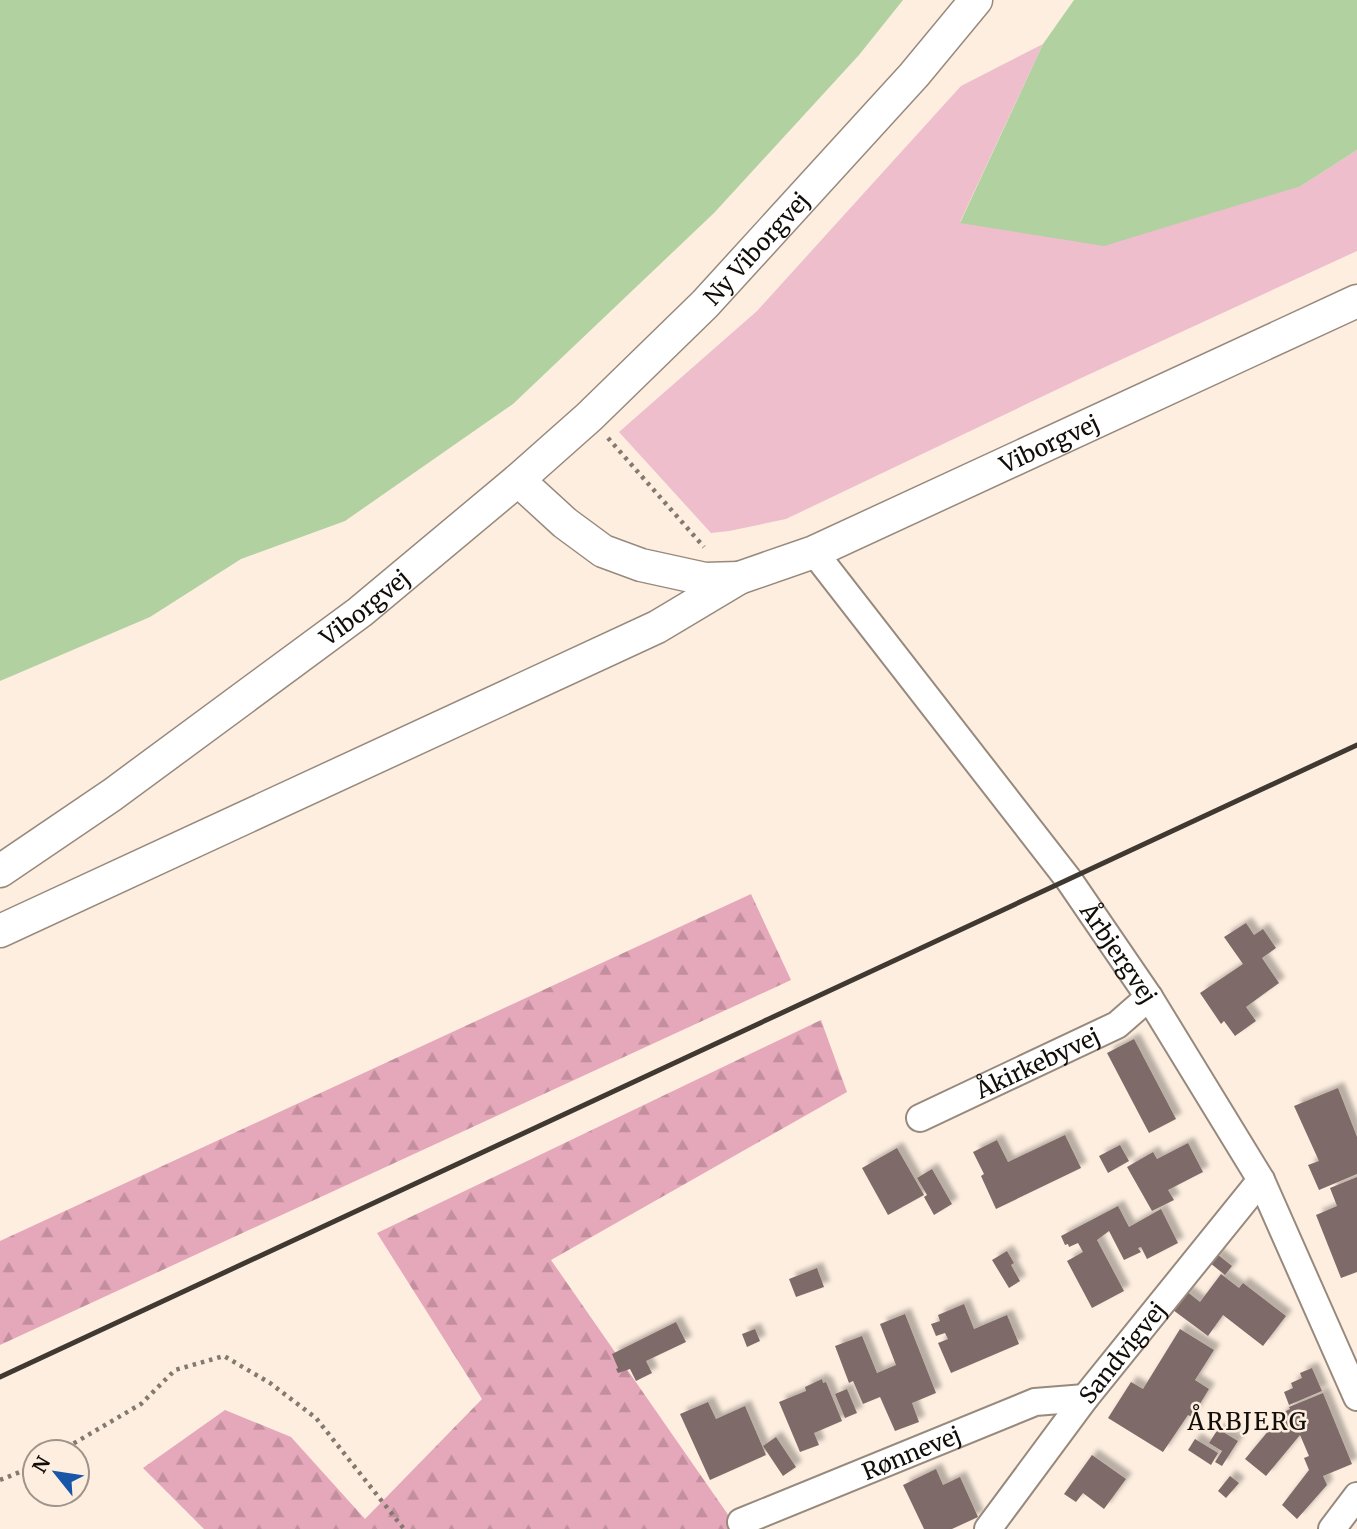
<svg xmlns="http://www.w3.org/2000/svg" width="1357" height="1529" viewBox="0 0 1357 1529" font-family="Merriweather,serif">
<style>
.green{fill:#eebecc}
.forest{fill:url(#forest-firs)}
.water{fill:#b1d1a0}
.building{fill:#7e6b67;filter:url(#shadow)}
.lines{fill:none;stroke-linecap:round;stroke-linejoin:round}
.minor-casing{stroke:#978a7d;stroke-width:30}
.tertiary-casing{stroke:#978a7d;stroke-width:35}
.path{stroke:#82796f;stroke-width:4.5;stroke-dasharray:3.5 5;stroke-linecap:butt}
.minor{stroke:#fff;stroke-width:26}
.tertiary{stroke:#fff;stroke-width:32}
.rail{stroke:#3f3932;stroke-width:5}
.labels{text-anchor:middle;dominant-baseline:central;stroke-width:5;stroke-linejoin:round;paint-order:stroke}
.street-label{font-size:23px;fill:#110d08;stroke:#fdeee0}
.neighbourhood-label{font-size:24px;letter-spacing:2px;fill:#110d08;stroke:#fdeee0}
</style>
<defs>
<pattern id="forest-firs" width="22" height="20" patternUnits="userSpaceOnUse" patternTransform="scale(1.75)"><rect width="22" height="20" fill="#e5a8ba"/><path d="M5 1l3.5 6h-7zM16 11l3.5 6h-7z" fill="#c38f9e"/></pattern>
<filter id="shadow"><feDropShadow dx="6" dy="-6" stdDeviation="2" flood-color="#0004"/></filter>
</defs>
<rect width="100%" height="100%" fill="#fdeee0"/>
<!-- green -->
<polygon class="green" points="1043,44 960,222 1301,186 1357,150 1357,251 1079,379 786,519 729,531 711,533 619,432 757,311 961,86"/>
<!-- forest -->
<g class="forest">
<polygon points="751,894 791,980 0,1345 0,1241"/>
<polygon points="821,1020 847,1092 551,1260 738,1529 204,1529 143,1468 225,1410 291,1437 365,1519 482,1399 377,1233"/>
</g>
<!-- water -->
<g class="water">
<polygon points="0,0 903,0 859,55 714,213 513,404 345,521 241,559 150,617 0,681"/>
<polygon points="1074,0 1357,0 1357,150 1301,186 1104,246 960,223 1043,44"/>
</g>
<!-- building -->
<g class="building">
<polygon points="1246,923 1254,935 1263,929 1276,948 1262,958 1279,983 1246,1007 1256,1021 1235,1036 1224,1021 1221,1024 1200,993 1243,964 1224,937"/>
<polygon points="1134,1039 1176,1119 1149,1133 1107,1053"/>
<polygon points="1338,1088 1357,1137 1357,1174 1319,1190 1308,1165 1319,1161 1294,1106"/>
<polygon points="1065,1135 1081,1168 996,1209 981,1176 984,1174 973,1152 997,1140 1008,1162"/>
<polygon points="1188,1143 1203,1172 1168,1190 1174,1200 1152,1211 1127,1167 1153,1152 1157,1159"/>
<polygon points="1120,1145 1129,1161 1108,1173 1099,1156"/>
<polygon points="897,1148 924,1195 888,1215 862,1168"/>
<polygon points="932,1169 952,1204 934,1215 924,1197 927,1195 917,1178"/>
<polygon points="1357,1177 1357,1272 1341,1278 1316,1215 1337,1206 1330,1188"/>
<polygon points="1118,1206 1129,1227 1161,1209 1178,1243 1147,1259 1141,1247 1138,1248 1141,1252 1124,1260 1109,1231 1097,1240 1124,1291 1092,1308 1067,1261 1083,1252 1078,1243 1069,1247 1068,1244 1065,1245 1061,1236"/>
<polygon points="1007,1251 1014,1263 1011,1265 1020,1281 1009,1288 992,1260"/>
<polygon points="1217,1254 1232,1266 1225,1275 1210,1263"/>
<polygon points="817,1268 824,1287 796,1297 789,1279"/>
<polygon points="1221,1274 1239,1288 1243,1283 1286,1316 1263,1346 1223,1315 1208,1336 1173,1310 1186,1291 1200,1302"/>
<polygon points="964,1304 974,1329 1007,1315 1019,1344 951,1373 938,1343 948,1339 945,1333 936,1336 931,1324 940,1321 938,1315"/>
<polygon points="905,1314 936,1393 912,1403 919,1422 895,1431 880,1397 863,1404 853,1381 849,1383 835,1346 862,1336 877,1373 896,1365 880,1324"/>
<polygon points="676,1322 686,1342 646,1361 652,1373 636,1381 630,1369 618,1373 616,1369 618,1368 612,1354"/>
<polygon points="755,1329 760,1341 747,1347 742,1334"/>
<polygon points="1180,1329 1214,1350 1195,1380 1209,1389 1192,1417 1188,1415 1163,1452 1108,1418 1131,1382 1143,1389"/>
<polygon points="1312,1368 1322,1391 1289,1405 1284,1392 1293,1388 1291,1383 1302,1378 1300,1373"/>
<polygon points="822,1379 823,1383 826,1382 842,1421 814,1433 819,1445 800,1452 779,1402 806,1391 805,1387"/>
<polygon points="847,1389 857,1413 845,1418 835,1394"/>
<polygon points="1323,1393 1352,1464 1323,1476 1327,1485 1297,1519 1282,1505 1309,1470 1304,1458 1309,1456 1300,1435 1266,1476 1245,1459 1284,1412 1290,1409 1289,1407"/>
<polygon points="708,1402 716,1419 745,1406 766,1455 710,1480 680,1414"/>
<polygon points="1218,1429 1238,1441 1222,1466 1215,1462 1222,1451 1209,1443"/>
<polygon points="776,1437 796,1467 783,1476 763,1446"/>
<polygon points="1195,1439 1218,1453 1211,1465 1188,1450"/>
<polygon points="1092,1455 1126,1479 1104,1509 1083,1493 1076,1502 1064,1494"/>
<polygon points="936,1469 943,1485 960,1477 978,1517 952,1529 924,1529 903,1485"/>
<polygon points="1230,1476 1239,1483 1226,1498 1218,1491"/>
</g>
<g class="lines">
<!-- minor casing -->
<g class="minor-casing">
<g id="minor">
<path id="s1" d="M814 552 1069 880 1149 997 1261 1180 1357 1397"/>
<path id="s2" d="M920 1118 1117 1025 1149 997"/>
<path id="s3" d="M741 1522 1035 1402 1085 1398"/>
<path id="s4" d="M988 1529 1085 1398 1261 1180"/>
<polyline points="1332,1529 1357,1496"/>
</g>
</g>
<!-- tertiary casing -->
<g class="tertiary-casing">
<g id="tertiary">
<polyline points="518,480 565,523 603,551 641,565 705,579 739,578"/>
<path id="s5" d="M0 871 112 795 360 612 518 480 589 417 705 304 914 75 976 0"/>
<path id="s6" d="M0 931 657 627 739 578 814 552 1357 301"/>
</g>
</g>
<!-- path -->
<g class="path">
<polyline points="608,438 704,547"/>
<polyline points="59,1452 141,1404 175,1370 224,1356 270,1383 316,1418 404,1529"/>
<polyline points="0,1480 35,1466"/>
</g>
<!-- minor -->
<use href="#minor" class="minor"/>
<!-- tertiary -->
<use href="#tertiary" class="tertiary"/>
<!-- rail -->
<polyline class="rail" points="0,1377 1357,745"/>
</g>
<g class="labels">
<!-- street labels -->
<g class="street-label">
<text stroke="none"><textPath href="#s5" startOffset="982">Ny Viborgvej</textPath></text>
<text stroke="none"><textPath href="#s6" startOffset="1158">Viborgvej</textPath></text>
<text stroke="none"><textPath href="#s5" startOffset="450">Viborgvej</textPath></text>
<text stroke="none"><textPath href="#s1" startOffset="504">Årbjergvej</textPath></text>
<text stroke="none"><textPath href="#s2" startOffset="130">Åkirkebyvej</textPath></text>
<text stroke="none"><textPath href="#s4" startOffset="222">Sandvigvej</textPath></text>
<text stroke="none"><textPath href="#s3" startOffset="184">Rønnevej</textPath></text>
</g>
<!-- neighbourhood labels -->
<g class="neighbourhood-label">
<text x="1248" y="1421">ÅRBJERG</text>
</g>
</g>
<!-- north arrow -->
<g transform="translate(56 1473) rotate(300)"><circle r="33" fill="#fdeee0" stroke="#9f948a" stroke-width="2"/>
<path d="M0-5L12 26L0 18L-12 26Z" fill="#1956a7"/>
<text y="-10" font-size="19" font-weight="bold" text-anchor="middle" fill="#110d08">N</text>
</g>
</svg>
